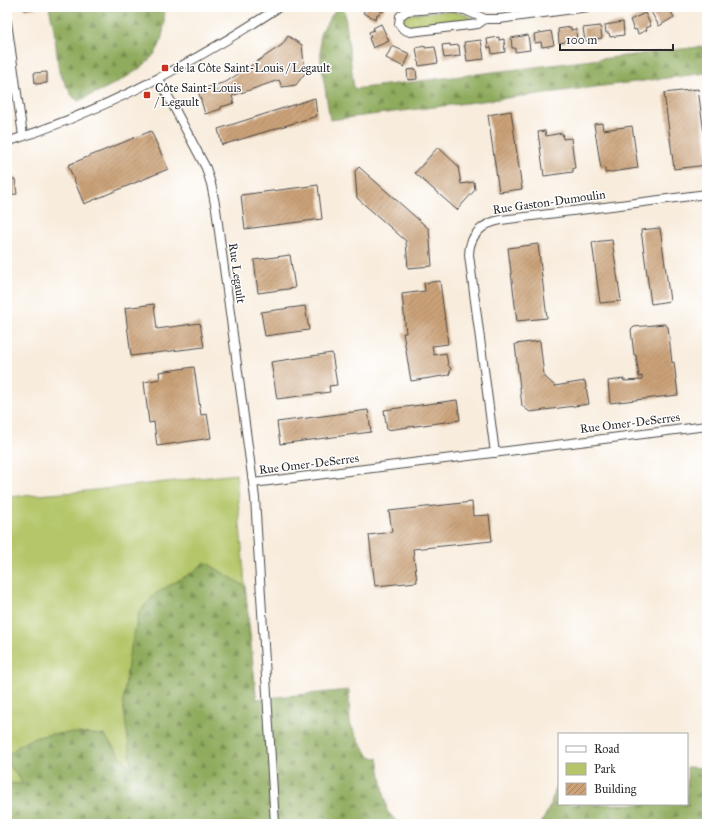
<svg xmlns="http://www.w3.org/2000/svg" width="714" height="831" viewBox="0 0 714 831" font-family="'IM FELL Great Primer',serif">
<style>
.green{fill:#b4c669;stroke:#70784a}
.forest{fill:url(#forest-firs);stroke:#5d6b44}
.building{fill:url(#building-hatch)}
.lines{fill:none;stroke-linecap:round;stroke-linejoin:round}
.minor-casing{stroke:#4a4846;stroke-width:10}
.minor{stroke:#fff;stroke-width:8}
.poi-dot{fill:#c8321e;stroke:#fff;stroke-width:1.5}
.labels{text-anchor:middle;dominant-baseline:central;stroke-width:3;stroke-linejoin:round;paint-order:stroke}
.poi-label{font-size:12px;fill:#2b2b2b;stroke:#fff;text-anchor:start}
.street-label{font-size:12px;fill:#2b2b2b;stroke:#fff}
</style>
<defs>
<pattern id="forest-firs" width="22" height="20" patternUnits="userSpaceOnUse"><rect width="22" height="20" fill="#8fab5d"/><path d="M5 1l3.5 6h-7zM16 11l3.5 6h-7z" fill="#758b4d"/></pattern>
<pattern id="building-hatch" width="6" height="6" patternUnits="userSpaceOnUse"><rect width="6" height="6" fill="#cba278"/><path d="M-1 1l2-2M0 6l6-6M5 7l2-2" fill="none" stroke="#a58463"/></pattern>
</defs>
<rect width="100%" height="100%" fill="#fff"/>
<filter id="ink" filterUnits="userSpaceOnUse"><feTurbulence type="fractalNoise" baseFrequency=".025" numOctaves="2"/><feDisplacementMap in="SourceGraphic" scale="8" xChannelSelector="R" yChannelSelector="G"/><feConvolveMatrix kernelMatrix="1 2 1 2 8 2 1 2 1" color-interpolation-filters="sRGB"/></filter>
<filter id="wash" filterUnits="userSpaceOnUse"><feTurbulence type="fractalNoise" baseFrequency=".012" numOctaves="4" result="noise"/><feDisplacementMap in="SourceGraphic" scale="16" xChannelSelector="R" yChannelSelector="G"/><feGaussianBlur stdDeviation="0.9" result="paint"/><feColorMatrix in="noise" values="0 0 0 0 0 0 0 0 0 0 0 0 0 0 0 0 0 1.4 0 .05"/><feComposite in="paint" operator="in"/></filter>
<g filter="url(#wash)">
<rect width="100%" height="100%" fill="#f8ecdc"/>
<!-- green -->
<g class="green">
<path d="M444 11C453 12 465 12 471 18L467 21 410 28 405 26C401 20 403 17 409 14Z"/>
<polygon points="236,474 245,586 260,732 7,824 7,497 77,492"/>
</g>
<!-- forest -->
<g class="forest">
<path d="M49 7H164C165 20 164 32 160 44 150 71 103 89 78 101L72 96 59 72 54 29Z"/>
<polygon points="337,7 344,7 354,89 707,46 707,73 330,120 321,62 320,34"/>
<path d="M205 562 245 586 256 699 349 690 350 724 369 757 378 758 387 811 399 824H7V783L23 784 7 762V756C13 751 20 744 27 741 50 730 80 733 104 735L132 770 123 703 129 656 139 612 156 593 193 572Z"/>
<polygon points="687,767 707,768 707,824 541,824 551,804 557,783 559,782 559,804 687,804"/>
</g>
<g id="blocks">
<!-- building -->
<g class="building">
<polygon points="24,7 36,7 36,8 24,10"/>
<polygon points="361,7 385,7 383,12 381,11 379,15 377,14 376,19 363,13 365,9"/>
<polygon points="659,7 668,7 674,17 659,26 651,12"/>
<polygon points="675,7 687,7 683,10 681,7 677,10"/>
<polygon points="645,13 651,26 646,28 647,30 638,34 636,29 634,30 630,20"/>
<polygon points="623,22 624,35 610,37 609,33 606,33 605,25"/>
<polygon points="381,24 389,41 373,48 369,38 371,37 369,32 374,30 373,28"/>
<polygon points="600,26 602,38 585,41 583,28"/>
<polygon points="571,27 571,30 576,29 577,40 559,43 558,29"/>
<polygon points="551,31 554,45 542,47 541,42 535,43 534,34"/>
<polygon points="528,35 530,50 515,52 515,48 512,48 511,38"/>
<polygon points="288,36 302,45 305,73 296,85 282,87 279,80 232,96 234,103 221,107 221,109 205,114 198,90 226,82 282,45"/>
<polygon points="499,37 499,40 504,39 505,52 492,54 491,47 488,48 487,39"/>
<polygon points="481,40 484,59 467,61 464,42"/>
<polygon points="450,44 450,46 459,45 460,56 444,58 442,45"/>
<polygon points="392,46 410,54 404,67 386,58"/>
<polygon points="425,46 425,48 435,47 438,63 419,66 416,48"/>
<polygon points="416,69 417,79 408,80 407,70"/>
<polygon points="47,72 47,83 35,84 34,73"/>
<polygon points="698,89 707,156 707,165 674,169 664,93"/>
<polygon points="315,98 317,116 222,145 218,129"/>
<polygon points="511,111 522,189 499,192 488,115"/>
<polygon points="602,123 603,130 632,126 638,168 605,173 605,168 601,169 594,124"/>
<polygon points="151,131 168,169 84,204 68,165"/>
<polygon points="545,131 546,136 562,133 563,139 571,138 575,168 573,168 573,172 544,176 538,132"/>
<polygon points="438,147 458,166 461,184 474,182 475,190 457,210 415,173"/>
<polygon points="359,167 429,229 432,266 408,268 406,241 357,198 355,171"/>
<polygon points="15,179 17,194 7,195 7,180"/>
<polygon points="318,185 322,219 245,229 241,195"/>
<polygon points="660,228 670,301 651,304 641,230"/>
<polygon points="612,240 621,301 600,303 592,242"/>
<polygon points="538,244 547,318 517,321 508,248"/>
<polygon points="290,255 295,288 258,293 254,260"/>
<polygon points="440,281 448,344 432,346 434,355 446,353 448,365 451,369 449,375 411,381 403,333 406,333 402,294 425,291 424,283"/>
<polygon points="154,304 157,329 200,323 204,347 131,356 125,308"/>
<polygon points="305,306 309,330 265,336 261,312"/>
<polygon points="664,324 668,327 672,363 674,362 678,395 610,403 608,381 624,379 624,381 642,380 642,376 639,377 636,355 634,355 631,330 634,327"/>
<polygon points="540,341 544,376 555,386 585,381 589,404 530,412 522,406 515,344"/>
<polygon points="332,353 337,385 329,386 330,392 277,399 271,362"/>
<polygon points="194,367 201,415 207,414 211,438 157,446 154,422 149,423 144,382 160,379 159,372"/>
<polygon points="457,400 460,420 387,430 384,410"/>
<polygon points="368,410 371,432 280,444 277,422"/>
<polygon points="472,502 473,516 489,515 492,541 413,549 417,582 375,586 369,535 392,532 389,511"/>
</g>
</g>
</g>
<g filter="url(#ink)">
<use href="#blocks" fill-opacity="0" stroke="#4a4846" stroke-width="1"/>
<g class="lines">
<!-- minor casing -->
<g class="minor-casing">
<g id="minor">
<polyline points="485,19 478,24 410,32 403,29 399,24 400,16 407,11 446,8 465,10 485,19 499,19 588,7"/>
<polyline points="7,22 23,136"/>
<polyline points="159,79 206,168 211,184 216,209 255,498 275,824"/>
<path d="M7 142C104 111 194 63 279 7"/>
<path d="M495 453 469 255C469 236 482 223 501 220L707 194"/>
<polyline points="253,483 707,426"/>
</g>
</g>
<!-- minor -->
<use href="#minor" class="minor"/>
</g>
</g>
<!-- markers -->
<g class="poi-dot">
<rect x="161" y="64" width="8" height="8" rx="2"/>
<rect x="143" y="91" width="8" height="8" rx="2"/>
</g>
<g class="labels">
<!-- poi labels -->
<g class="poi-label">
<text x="173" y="68">de la Côte Saint-Louis / Legault</text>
<text x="155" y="88">Côte Saint-Louis<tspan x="155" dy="14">/ Legault</tspan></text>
</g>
<!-- street labels -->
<g class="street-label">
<text transform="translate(549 202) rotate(-8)">Rue Gaston-Dumoulin</text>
<text transform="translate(237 273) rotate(82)">Rue Legault</text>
<text transform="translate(630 423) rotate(-7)">Rue Omer-DeSerres</text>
<text transform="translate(309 464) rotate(-7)">Rue Omer-DeSerres</text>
</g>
</g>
<!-- margin -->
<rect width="714" height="831" fill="none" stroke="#fff" stroke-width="24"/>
<!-- legend -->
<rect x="558" y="733" width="130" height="72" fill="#ffffff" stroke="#aaaaaa"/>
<rect x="566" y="746" width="20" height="6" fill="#ffffff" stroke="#aaaaaa"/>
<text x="594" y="753" font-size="12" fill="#2b2b2b">Road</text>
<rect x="566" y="763" width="20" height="12" fill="#b4c669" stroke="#aaaaaa"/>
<text x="594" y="773" font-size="12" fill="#2b2b2b">Park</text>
<rect x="566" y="783" width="20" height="12" fill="url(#building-hatch)" stroke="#aaaaaa"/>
<text x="594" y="793" font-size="12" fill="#2b2b2b">Building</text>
<!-- scale -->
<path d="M560 44v6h113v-6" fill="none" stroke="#2b2b2b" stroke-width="2"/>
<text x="566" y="44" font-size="12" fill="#2b2b2b" stroke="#ffffff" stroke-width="3" paint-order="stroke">100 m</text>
</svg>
